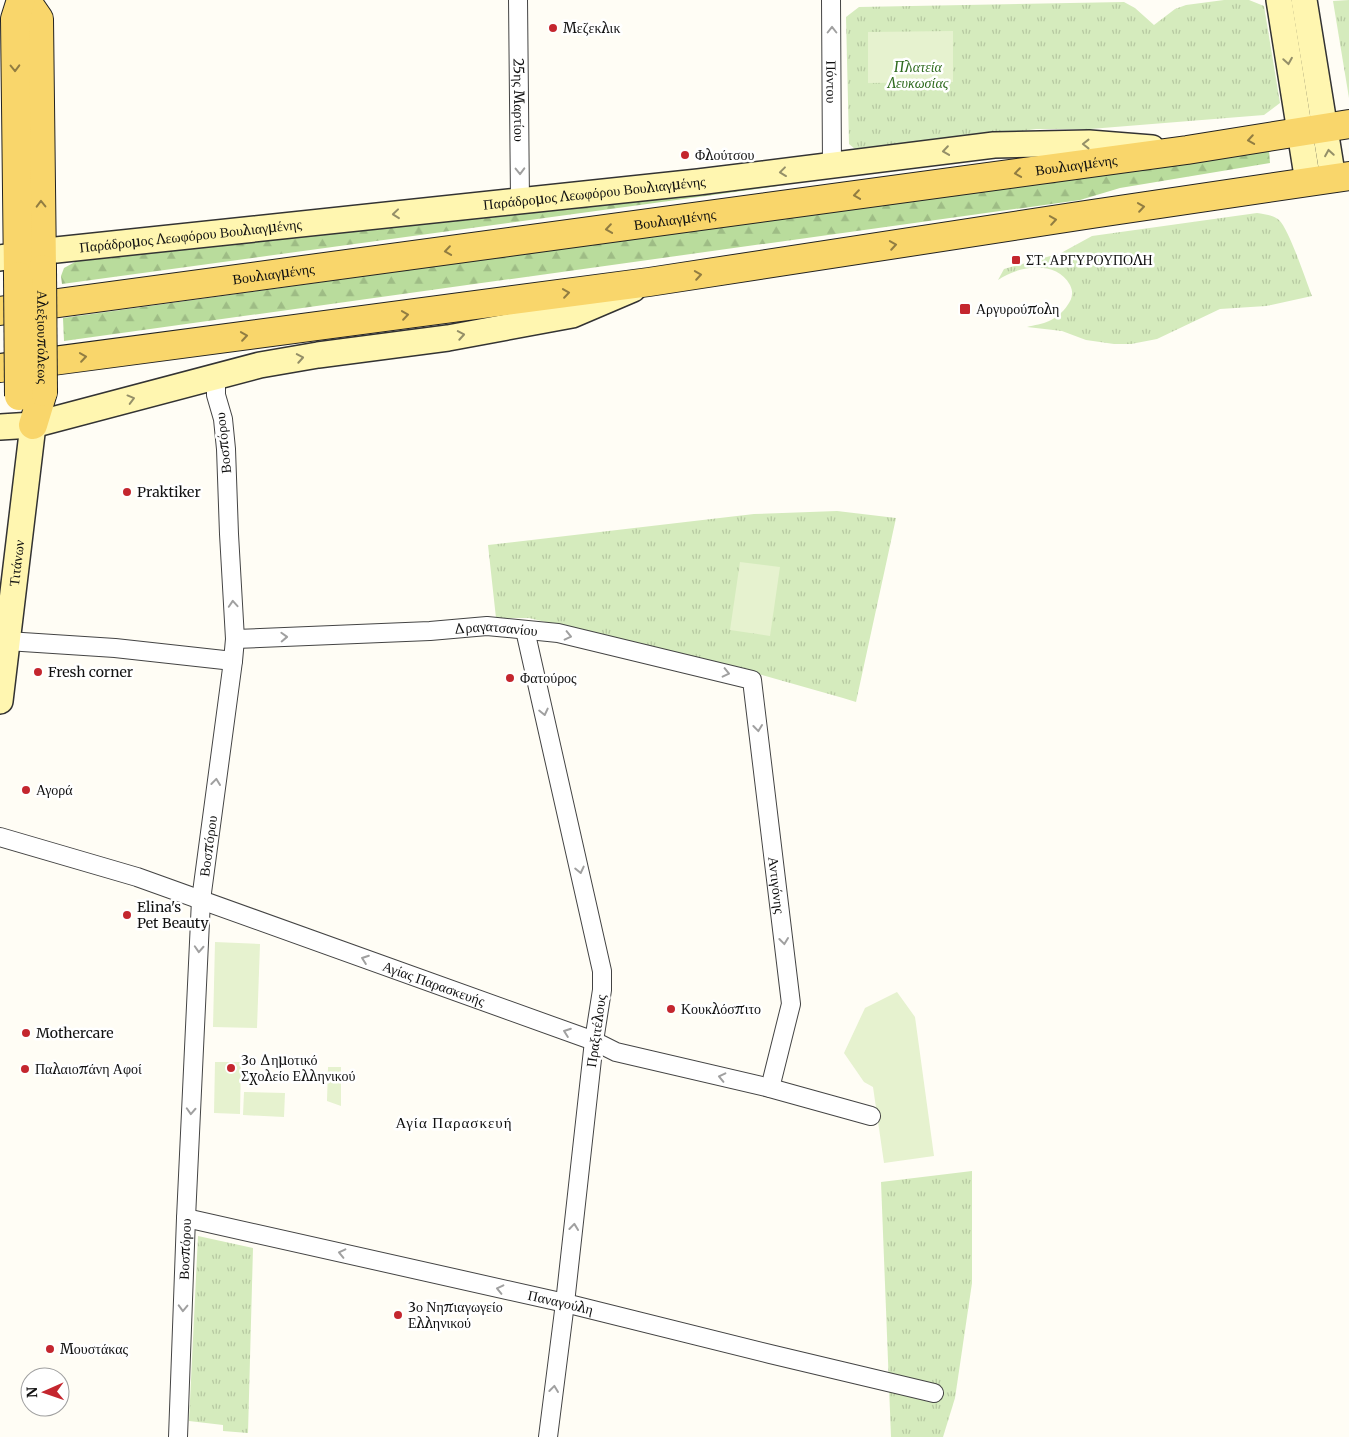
<svg xmlns="http://www.w3.org/2000/svg" width="1349" height="1437" viewBox="0 0 1349 1437" font-family="Merriweather,serif">
<style>
.grass{fill:url(#grass-tufts)}
.forest{fill:url(#forest-firs)}
.pitch{fill:#e6f2cf}
.lines{fill:none;stroke-linecap:round;stroke-linejoin:round}
.street-casing{stroke:#444;stroke-width:20}
.secondary-casing{stroke:#333;stroke-width:28}
.primary-casing{stroke:#222;stroke-width:30}
.street{stroke:#fff;stroke-width:18}
.secondary{stroke:#fff6b0;stroke-width:25}
.primary{stroke:#f9d66b;stroke-width:28}
.primary-bridge-casing{stroke:#222;stroke-width:30;stroke-linecap:butt}
.primary-bridge{stroke:#f9d66b;stroke-width:28}
.oneway{stroke:#a0a0a0}
.oneway2{stroke:#948f68}
.oneway3{stroke:#917d42}
.poi-dot{fill:#c4262e;stroke:#fff;stroke-width:2}
.labels{text-anchor:middle;dominant-baseline:central;stroke-width:5;stroke-linejoin:round;paint-order:stroke}
.poi-label{font-size:14px;fill:#111;stroke:#fff;text-anchor:start}
.park-label{font-size:14px;font-style:italic;fill:#2f6b1f;stroke:#fff}
.street-label{font-size:14px;fill:#111;stroke:#fff}
.neighbourhood-label{font-size:15px;letter-spacing:1px;fill:#111;stroke:#fff}
</style>
<defs>
<pattern id="grass-tufts" width="24" height="20" patternUnits="userSpaceOnUse" patternTransform="scale(1.25)"><rect width="24" height="20" fill="#d5ebbd"/><path d="M3 7l-1-3M5 7V3M7 7l1-3M15 17l-1-3M17 17v-4M19 17l1-3" fill="none" stroke="#b6c8a1"/></pattern>
<pattern id="forest-firs" width="22" height="20" patternUnits="userSpaceOnUse" patternTransform="scale(1.25)"><rect width="22" height="20" fill="#b9dc9c"/><path d="M5 1l3.5 6h-7zM16 11l3.5 6h-7z" fill="#9ebc85"/></pattern>
</defs>
<rect width="100%" height="100%" fill="#fffdf5"/>
<!-- grass -->
<g class="grass">
<polygon points="1224,0 1249,0 1264,6 1280,103 1264,115 1090,129 1036,129 863,152 855,149 849,144 846,17 859,7 1124,2 1135,8 1154,25 1175,9 1186,5"/>
<polygon points="1349,0 1349,98 1333,1"/>
<path d="M1257 213C1264 214 1273 215 1279 220 1289 229 1306 281 1312 296L1266 306 1220 309 1157 339 1131 344H1114L1086 340 1062 331 1027 327C1034 325 1043 324 1049 321 1056 318 1063 312 1067 306 1072 299 1074 293 1070 285 1056 259 1018 266 998 280L1004 269 1061 253 1092 236Z"/>
<polygon points="837,511 896,518 856,702 843,698 762,675 529,618 496,618 488,545 754,514"/>
<polygon points="972,1171 972,1283 955,1398 943,1437 891,1437 881,1182"/>
<polygon points="198,1236 253,1248 248,1433 223,1431 223,1425 189,1421"/>
</g>
<!-- forest -->
<g class="forest">
<polygon points="1269,151 1270,163 1120,188 1080,200 64,341 63,318"/>
<polygon points="785,185 62,284 61,276 64,268 75,262 88,259 590,202"/>
</g>
<!-- pitch -->
<g class="pitch">
<polygon points="953,31 953,82 868,83 868,32"/>
<polygon points="740,562 780,567 770,636 730,630"/>
<polygon points="215,942 260,944 257,1028 213,1027"/>
<polygon points="897,992 915,1017 934,1156 884,1163 873,1087 864,1082 844,1053 865,1008"/>
<polygon points="215,1062 241,1062 240,1114 214,1113"/>
<polygon points="328,1067 341,1067 341,1106 327,1101"/>
<polygon points="244,1092 285,1093 284,1117 243,1115"/>
</g>
<g class="lines">
<!-- street casing -->
<g class="street-casing">
<g id="street">
<path id="s1" d="M518 0 520 200"/>
<path id="s2" d="M831 0 832 166"/>
<polyline points="525,630 602,971 602,990 594,1041 565,1303 548,1437"/>
<path id="s3" d="M235 639 430 631 487 626 558 633 752 680 791 1004 770 1088"/>
<polyline points="7,641 115,648 233,661"/>
<path id="s4" d="M0 837 137 877 594 1041 616 1052 770 1088 871 1116"/>
<path id="s5" d="M186 1218 565 1303 770 1354 934 1393"/>
<path id="s6" d="M178 1437 186 1218 201 900 233 661 235 639 229 534 226 449 223 419 216 395V385L218 376"/>
</g>
</g>
<!-- secondary casing -->
<g class="secondary-casing">
<g id="secondary">
<polyline points="1279,0 1308,182"/>
<polyline points="1304,0 1333,179"/>
<path id="s7" d="M0 258 56 250 698 182 994 145 1089 143 1152 148"/>
<polyline points="0,427 33,425 260,365 318,355 448,338 572,315 633,289"/>
<path id="s8" d="M0 701 33 425"/>
</g>
</g>
<!-- primary casing -->
<g class="primary-casing">
<g id="primary">
<polyline points="26,0 39,19 42,269"/>
<polyline points="18,276 15,19 21,0"/>
<path id="s9" d="M0 311 1187 150 1349 124"/>
<polyline points="0,368 649,282 1092,214 1349,176"/>
<polyline points="33,425 43,392"/>
</g>
</g>
<!-- street -->
<use href="#street" class="street"/>
<!-- secondary -->
<use href="#secondary" class="secondary"/>
<!-- primary -->
<use href="#primary" class="primary"/>
<!-- primary-bridge casing -->
<g class="primary-bridge-casing">
<g id="primary-bridge">
<path id="s10" d="M42 269 43 392"/>
<polyline points="18,276 19,396"/>
</g>
</g>
<!-- primary-bridge -->
<use href="#primary-bridge" class="primary-bridge"/>
</g>
<!-- one-way arrows -->
<defs><path id="oneway-chevron" d="M-2-3.5L2.5 0L-2 3.5" fill="none" stroke-width="1.6" stroke-linecap="round" stroke-linejoin="round" transform="scale(1.25)"/></defs>
<g class="oneway">
<use href="#oneway-chevron" transform="translate(832 30) rotate(-90)"/>
<use href="#oneway-chevron" transform="translate(520 171) rotate(89)"/>
<use href="#oneway-chevron" transform="translate(233 604) rotate(-94)"/>
<use href="#oneway-chevron" transform="translate(568 636) rotate(13)"/>
<use href="#oneway-chevron" transform="translate(284 637) rotate(-2)"/>
<use href="#oneway-chevron" transform="translate(726 673) rotate(13)"/>
<use href="#oneway-chevron" transform="translate(544 712) rotate(77)"/>
<use href="#oneway-chevron" transform="translate(758 728) rotate(83)"/>
<use href="#oneway-chevron" transform="translate(216 782) rotate(-83)"/>
<use href="#oneway-chevron" transform="translate(580 870) rotate(77)"/>
<use href="#oneway-chevron" transform="translate(784 941) rotate(83)"/>
<use href="#oneway-chevron" transform="translate(199 949) rotate(93)"/>
<use href="#oneway-chevron" transform="translate(365 959) rotate(-160)"/>
<use href="#oneway-chevron" transform="translate(567 1032) rotate(-160)"/>
<use href="#oneway-chevron" transform="translate(722 1077) rotate(-167)"/>
<use href="#oneway-chevron" transform="translate(191 1111) rotate(93)"/>
<use href="#oneway-chevron" transform="translate(574 1227) rotate(-84)"/>
<use href="#oneway-chevron" transform="translate(342 1253) rotate(-167)"/>
<use href="#oneway-chevron" transform="translate(500 1289) rotate(-167)"/>
<use href="#oneway-chevron" transform="translate(183 1308) rotate(92)"/>
<use href="#oneway-chevron" transform="translate(554 1389) rotate(-83)"/>
</g>
<g class="oneway2">
<use href="#oneway-chevron" transform="translate(1288 61) rotate(81)"/>
<use href="#oneway-chevron" transform="translate(1086 144) rotate(-180)"/>
<use href="#oneway-chevron" transform="translate(946 151) rotate(172)"/>
<use href="#oneway-chevron" transform="translate(1329 153) rotate(-99)"/>
<use href="#oneway-chevron" transform="translate(783 172) rotate(173)"/>
<use href="#oneway-chevron" transform="translate(396 214) rotate(174)"/>
<use href="#oneway-chevron" transform="translate(461 335) rotate(-10)"/>
<use href="#oneway-chevron" transform="translate(300 358) rotate(-10)"/>
<use href="#oneway-chevron" transform="translate(131 399) rotate(-15)"/>
</g>
<g class="oneway3">
<use href="#oneway-chevron" transform="translate(15 68) rotate(89)"/>
<use href="#oneway-chevron" transform="translate(1251 140) rotate(171)"/>
<use href="#oneway-chevron" transform="translate(1018 173) rotate(172)"/>
<use href="#oneway-chevron" transform="translate(857 195) rotate(172)"/>
<use href="#oneway-chevron" transform="translate(41 204) rotate(-91)"/>
<use href="#oneway-chevron" transform="translate(1141 207) rotate(-8)"/>
<use href="#oneway-chevron" transform="translate(1053 220) rotate(-9)"/>
<use href="#oneway-chevron" transform="translate(609 229) rotate(172)"/>
<use href="#oneway-chevron" transform="translate(893 245) rotate(-9)"/>
<use href="#oneway-chevron" transform="translate(448 251) rotate(172)"/>
<use href="#oneway-chevron" transform="translate(698 275) rotate(-9)"/>
<use href="#oneway-chevron" transform="translate(566 293) rotate(-8)"/>
<use href="#oneway-chevron" transform="translate(405 315) rotate(-8)"/>
<use href="#oneway-chevron" transform="translate(244 336) rotate(-8)"/>
<use href="#oneway-chevron" transform="translate(83 357) rotate(-8)"/>
</g>
<!-- markers -->
<g class="poi-dot">
<circle cx="553" cy="28" r="5"/>
<circle cx="685" cy="155" r="5"/>
<rect x="1011" y="255" width="10" height="10" rx="2.5"/>
<rect x="959" y="303" width="12" height="12" rx="2.5"/>
<circle cx="127" cy="492" r="5"/>
<circle cx="38" cy="672" r="5"/>
<circle cx="510" cy="678" r="5"/>
<circle cx="26" cy="790" r="5"/>
<circle cx="127" cy="915" r="5"/>
<circle cx="671" cy="1009" r="5"/>
<circle cx="26" cy="1033" r="5"/>
<circle cx="231" cy="1068" r="5"/>
<circle cx="25" cy="1069" r="5"/>
<circle cx="398" cy="1315" r="5"/>
<circle cx="50" cy="1349" r="5"/>
</g>
<g class="labels">
<!-- poi labels -->
<g class="poi-label">
<text x="563" y="28">Μεζεκλικ</text>
<text x="695" y="155">Φλούτσου</text>
<text x="1026" y="260">ΣΤ. ΑΡΓΥΡΟΥΠΟΛΗ</text>
<text x="976" y="309">Αργυρούπολη</text>
<text x="137" y="492">Praktiker</text>
<text x="48" y="672">Fresh corner</text>
<text x="520" y="678">Φατούρος</text>
<text x="36" y="790">Αγορά</text>
<text x="137" y="907">Elina's<tspan x="137" dy="16">Pet Beauty</tspan></text>
<text x="681" y="1009">Κουκλόσπιτο</text>
<text x="36" y="1033">Mothercare</text>
<text x="241" y="1060">3ο Δημοτικό<tspan x="241" dy="16">Σχολείο Ελληνικού</tspan></text>
<text x="35" y="1069">Παλαιοπάνη Αφοί</text>
<text x="408" y="1307">3ο Νηπιαγωγείο<tspan x="408" dy="16">Ελληνικού</tspan></text>
<text x="60" y="1349">Μουστάκας</text>
</g>
<!-- park labels -->
<g class="park-label">
<text x="918" y="67">Πλατεία<tspan x="918" dy="16">Λευκωσίας</tspan></text>
</g>
<!-- street labels -->
<g class="street-label">
<text stroke="none"><textPath href="#s2" startOffset="82">Πόντου</textPath></text>
<text stroke="none"><textPath href="#s1" startOffset="100">25ης Μαρτίου</textPath></text>
<text stroke="none"><textPath href="#s9" startOffset="1086">Βουλιαγμένης</textPath></text>
<text stroke="none"><textPath href="#s7" startOffset="598">Παράδρομος Λεωφόρου Βουλιαγμένης</textPath></text>
<text stroke="none"><textPath href="#s9" startOffset="681">Βουλιαγμένης</textPath></text>
<text stroke="none"><textPath href="#s7" startOffset="192">Παράδρομος Λεωφόρου Βουλιαγμένης</textPath></text>
<text stroke="none"><textPath href="#s9" startOffset="276">Βουλιαγμένης</textPath></text>
<text stroke="none"><textPath href="#s10" startOffset="68">Αλεξιουπόλεως</textPath></text>
<text transform="translate(223 443) rotate(-96)">Βοσπόρου</text>
<text stroke="none"><textPath href="#s8" startOffset="139">Τιτάνων</textPath></text>
<text stroke="none"><textPath href="#s3" startOffset="261">Δραγατσανίου</textPath></text>
<text stroke="none"><textPath href="#s6" startOffset="592">Βοσπόρου</textPath></text>
<text stroke="none"><textPath href="#s3" startOffset="730">Αντιγόνης</textPath></text>
<text stroke="none"><textPath href="#s4" startOffset="458">Αγίας Παρασκευής</textPath></text>
<text transform="translate(596 1031) rotate(-82)">Πραξιτέλους</text>
<text stroke="none"><textPath href="#s6" startOffset="188">Βοσπόρου</textPath></text>
<text stroke="none"><textPath href="#s5" startOffset="384">Παναγούλη</textPath></text>
</g>
<!-- neighbourhood labels -->
<g class="neighbourhood-label">
<text x="454" y="1122">Αγία Παρασκευή</text>
</g>
</g>
<!-- north arrow -->
<g transform="translate(45 1392) rotate(268)"><circle r="24" fill="#ffffff" stroke="#a0a0a0"/>
<path d="M0-4L9 19L0 12L-9 19Z" fill="#c4262e"/>
<text y="-8" font-size="14" font-weight="bold" text-anchor="middle" fill="#111111">N</text>
</g>
</svg>
